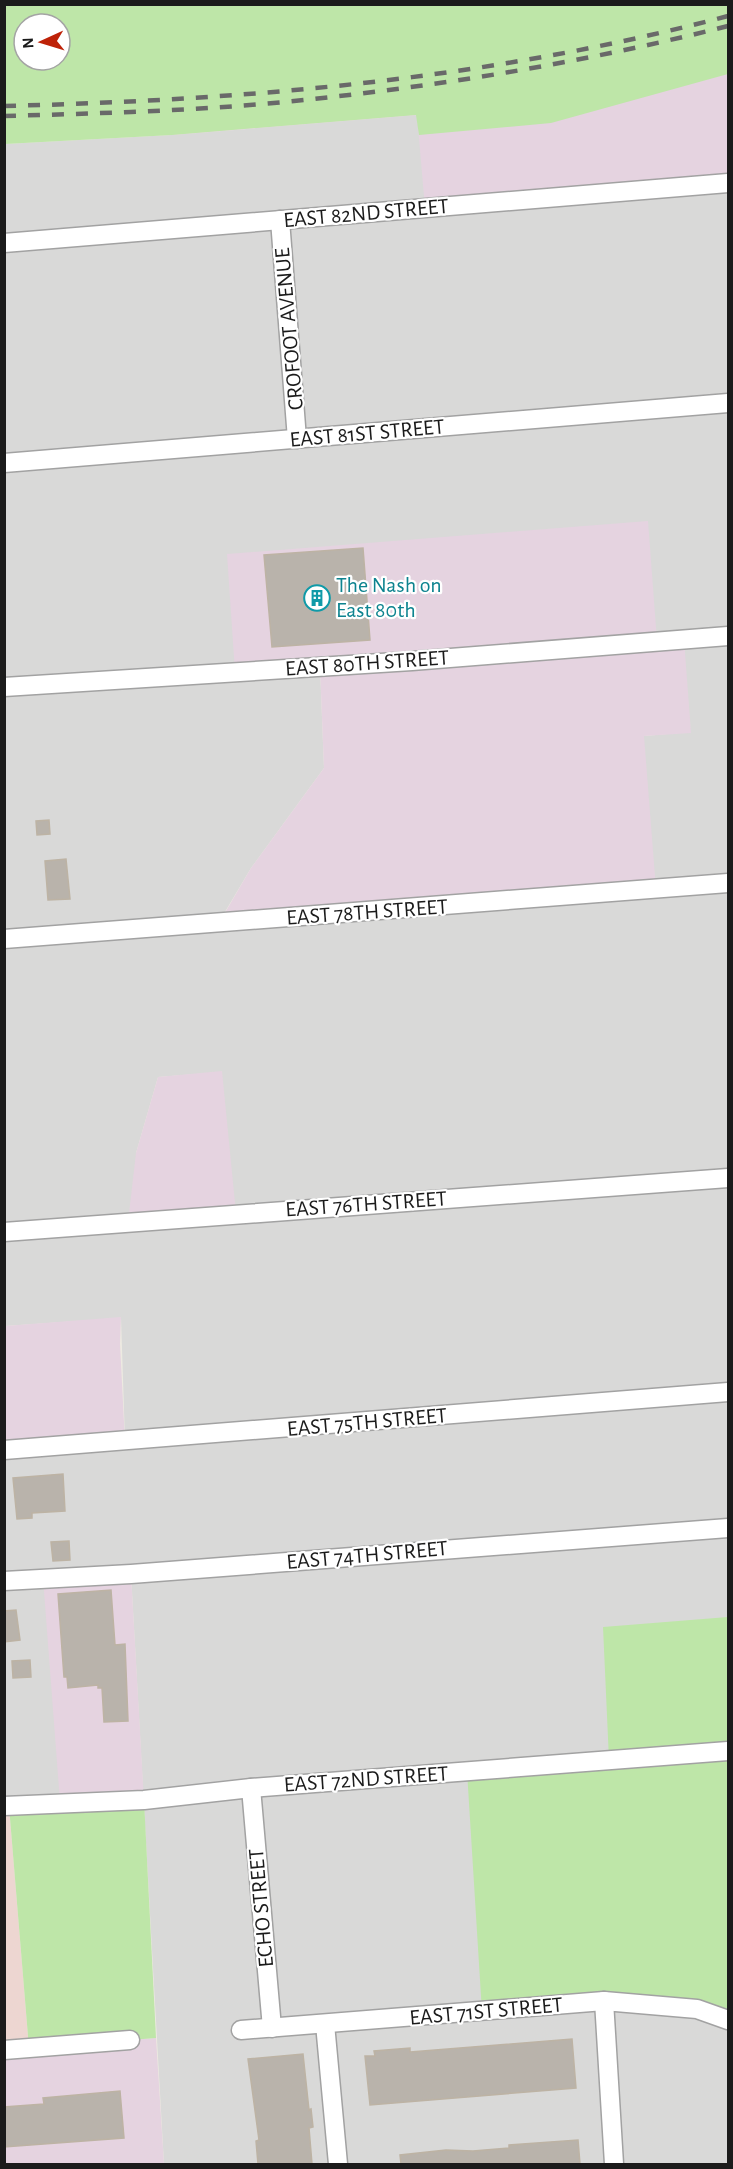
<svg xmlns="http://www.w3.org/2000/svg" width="733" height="2169" viewBox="0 0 733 2169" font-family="'Alegreya Sans',sans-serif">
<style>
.residential{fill:#d9d9d8;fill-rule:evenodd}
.commercial{fill:#edd6d1}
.industrial{fill:#e5d3e0;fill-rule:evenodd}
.grass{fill:#bee6a8;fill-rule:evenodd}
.building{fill:#b9b3ab;stroke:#bdb3a4;stroke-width:1.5}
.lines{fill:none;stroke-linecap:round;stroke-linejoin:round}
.minor-casing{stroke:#a2a2a2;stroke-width:21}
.minor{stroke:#fff;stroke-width:18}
.rail{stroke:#696969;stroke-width:4.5;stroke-dasharray:12 12;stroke-linecap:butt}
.labels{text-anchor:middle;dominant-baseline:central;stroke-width:4.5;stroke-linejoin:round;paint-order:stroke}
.street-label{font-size:22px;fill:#1b1b1b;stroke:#fff}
.culture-label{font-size:22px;fill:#0d838f;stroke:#fff;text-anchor:start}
</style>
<rect width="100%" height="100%" fill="#edeae1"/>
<!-- residential -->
<path class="residential" d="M417 115 728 183V2164H164L131 1574 60 1802 5 1806V1450L125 1441 121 1318 5 1326V144L172 135ZM320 667 691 732 644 736 219 922 251 868 324 768ZM222 1072 136 1153 158 1077Z"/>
<!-- commercial -->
<polygon class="commercial" points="4,1806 9,1806 29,2048 5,2050"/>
<!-- industrial -->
<g class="industrial">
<path d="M5 5H728V183L425 208 417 115 172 135 5 97ZM24 24H60V60H24Z"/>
<polygon points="648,521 657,641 684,639 691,733 644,736 656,889 219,923 251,868 324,768 320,667 235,672 227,554"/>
<polygon points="222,1071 236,1213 128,1222 136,1153 158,1077"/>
<polygon points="121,1317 120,1344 125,1442 5,1450 5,1326"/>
<polygon points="131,1574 144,1800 60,1802 43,1578"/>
<polygon points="156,2038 164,2164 5,2164 5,2050"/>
</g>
<!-- grass -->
<g class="grass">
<path d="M5 4 728 5V74L551 123 419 135 416 115 172 135 5 144ZM24 24H60V60H24Z"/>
<polygon points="728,1617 728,2020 697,2009 482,2012 467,1771 609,1760 603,1627"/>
<polygon points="144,1800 156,2038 29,2048 9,1806"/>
</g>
<!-- building -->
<g class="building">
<polygon points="363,548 370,640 272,647 264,555"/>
<polygon points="49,820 50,834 37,835 36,821"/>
<polygon points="66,859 70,899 48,900 45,861"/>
<polygon points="63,1474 65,1511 32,1513 32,1518 17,1519 13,1478"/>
<polygon points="69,1541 70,1560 53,1561 51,1542"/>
<polygon points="111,1590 115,1645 125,1644 128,1721 104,1722 102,1688 98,1688 98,1685 68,1688 67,1677 64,1677 58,1594"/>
<polygon points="16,1610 20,1640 4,1642 4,1611"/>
<polygon points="30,1660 31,1677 13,1678 12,1661"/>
<polygon points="572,2039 576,2088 370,2105 365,2056 375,2056 374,2051 410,2048 410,2052"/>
<polygon points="303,2054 309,2110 311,2109 313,2127 309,2128 312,2164 258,2164 256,2141 259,2140 248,2059"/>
<polygon points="120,2091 124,2138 4,2147 4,2107 44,2104 43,2098"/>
<polygon points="578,2140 580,2164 401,2164 400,2155 446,2150 473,2151 509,2148 509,2145"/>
</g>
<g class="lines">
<!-- minor casing -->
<g class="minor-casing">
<g id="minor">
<polyline points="280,220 297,439"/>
<polyline points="4,243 728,183"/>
<polyline points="4,463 728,403"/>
<polyline points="4,687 412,661 728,636"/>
<polyline points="4,939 728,883"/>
<polyline points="4,1232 728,1178"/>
<polyline points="4,1450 728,1392"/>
<polyline points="4,1581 131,1574 728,1528"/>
<polyline points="251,1788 272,2028"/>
<polyline points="4,1806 144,1800 251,1788 728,1751"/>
<polyline points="604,2001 614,2164"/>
<polyline points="325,2024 338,2164"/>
<polyline points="241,2030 604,2001 697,2009 728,2020"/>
<polyline points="4,2050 130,2040"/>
</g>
</g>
<!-- minor -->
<use href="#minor" class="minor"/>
<!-- rail -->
<g class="rail">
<path d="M4 106C250 100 490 79 728 16"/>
<path d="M4 116C113 113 223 110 331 97 465 82 598 59 728 26"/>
</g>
</g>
<!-- icons -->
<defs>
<g id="building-ring" transform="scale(1.35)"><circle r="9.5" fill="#fff" stroke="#0f9aa8" stroke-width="1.5"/><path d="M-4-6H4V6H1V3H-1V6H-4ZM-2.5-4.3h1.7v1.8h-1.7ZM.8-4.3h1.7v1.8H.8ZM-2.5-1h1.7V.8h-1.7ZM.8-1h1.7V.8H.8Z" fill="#0f9aa8"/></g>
</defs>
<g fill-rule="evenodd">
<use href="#building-ring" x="317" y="598"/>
</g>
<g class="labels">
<!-- street labels -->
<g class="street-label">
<text transform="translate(366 213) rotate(-5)">EAST 82ND STREET</text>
<text transform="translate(289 329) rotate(-95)">CROFOOT AVENUE</text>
<text transform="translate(367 433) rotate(-5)">EAST 81ST STREET</text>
<text transform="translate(367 663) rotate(-4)">EAST 80TH STREET</text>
<text transform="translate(367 912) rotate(-4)">EAST 78TH STREET</text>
<text transform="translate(366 1204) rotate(-4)">EAST 76TH STREET</text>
<text transform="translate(367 1422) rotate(-5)">EAST 75TH STREET</text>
<text transform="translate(367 1555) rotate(-5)">EAST 74TH STREET</text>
<text transform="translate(366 1779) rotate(-4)">EAST 72ND STREET</text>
<text transform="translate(261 1908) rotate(-95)">ECHO STREET</text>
<text transform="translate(486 2011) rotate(-5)">EAST 71ST STREET</text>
</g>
<!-- culture labels -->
<g class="culture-label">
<text x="336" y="585">The Nash on<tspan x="336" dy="25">East 80th</tspan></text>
</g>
</g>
<!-- border -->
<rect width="733" height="2169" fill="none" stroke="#1b1b1b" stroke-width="12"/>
<!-- north arrow -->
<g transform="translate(42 42) rotate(266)"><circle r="28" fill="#ffffff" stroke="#a4a4a4" stroke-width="1.5"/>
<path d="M0-4.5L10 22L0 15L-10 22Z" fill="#be2208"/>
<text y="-9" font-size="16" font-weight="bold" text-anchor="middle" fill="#1b1b1b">N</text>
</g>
</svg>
